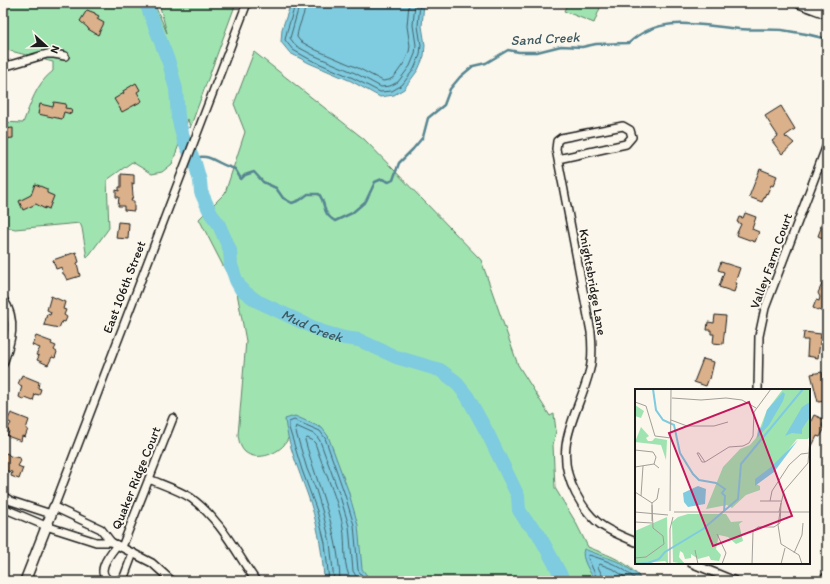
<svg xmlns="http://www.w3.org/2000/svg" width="830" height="584" viewBox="0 0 830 584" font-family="Itim,sans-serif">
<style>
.green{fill:#9fe4b0;stroke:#5e8066}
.water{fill:#7fcbdf;stroke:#578591}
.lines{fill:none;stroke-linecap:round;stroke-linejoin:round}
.shore{stroke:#44626a;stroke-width:1}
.stream{stroke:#578591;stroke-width:2.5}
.river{stroke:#7fcbdf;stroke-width:14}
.building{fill:#dab18b;stroke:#1c1c1c}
.minor-casing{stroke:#1c1c1c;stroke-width:10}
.tertiary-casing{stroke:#1c1c1c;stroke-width:12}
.secondary-casing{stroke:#1c1c1c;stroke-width:13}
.minor{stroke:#fbf7ec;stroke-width:7}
.tertiary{stroke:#fbf7ec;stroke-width:9}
.secondary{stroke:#fbf7ec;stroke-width:10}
.labels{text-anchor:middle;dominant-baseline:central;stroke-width:4;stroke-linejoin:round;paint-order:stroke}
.street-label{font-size:13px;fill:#1c1c1c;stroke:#fbf7ec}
.water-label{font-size:14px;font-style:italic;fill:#3f5960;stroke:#fbf7ec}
.inset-river{fill:none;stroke:#7fcbdf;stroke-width:2}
.inset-road{fill:none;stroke:#a29f99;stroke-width:1}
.view{fill:#c2185b;fill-opacity:0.15;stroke:#c2185b;stroke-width:2}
.inset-edge{fill:none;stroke:#1c1c1c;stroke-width:2}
</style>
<rect width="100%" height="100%" fill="#fbf7ec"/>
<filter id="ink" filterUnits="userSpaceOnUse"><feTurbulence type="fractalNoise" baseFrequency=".025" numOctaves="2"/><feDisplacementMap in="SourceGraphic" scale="8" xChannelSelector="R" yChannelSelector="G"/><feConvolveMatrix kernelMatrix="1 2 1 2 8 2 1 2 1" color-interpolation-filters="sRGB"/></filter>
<g filter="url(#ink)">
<!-- green -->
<g class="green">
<path d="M3 3H154L167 33 159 3H236L190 128 188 119 172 164 162 172 152 174 132 162 107 180 109 228 87 258 82 228 80 223 15 229 3 226V122L23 123C31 103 36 84 53 71V62L3 49Z"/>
<polygon points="568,3 602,3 594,23 564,11"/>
<path d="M254 52 364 139 481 260 518 365 550 416 554 414 556 431 553 445 555 488 575 521 588 547C607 555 630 561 641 581H351L293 429C290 434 288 440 284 445 275 455 256 461 245 452 240 447 239 441 238 435L246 341 237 293 199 219 225 193 245 132 234 104Z"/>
</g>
<!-- water -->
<g class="water">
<polygon points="291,3 424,3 422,26 425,45 424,56 418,70 404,89 394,95 380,97 351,81 309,63 290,53 281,42 282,29"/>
<path d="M295 416 322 428 328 436 348 490 358 525 362 569 371 581H326L324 578C322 549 317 520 307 493 299 471 287 442 285 419Z"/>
<path d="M584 549 619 562 638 575 641 581H595C591 573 580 558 584 549Z"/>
</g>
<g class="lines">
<!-- shore -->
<g class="shore">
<path d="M295 3C293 16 287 27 285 40L293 50 311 60 353 78 380 92 392 91 402 85 414 69 420 55 421 45 418 26 420 3"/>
<polyline points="300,3 290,38 296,46 313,55 355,73 381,87 390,86 398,82 410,66 415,54 416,45 413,25 415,3"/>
<path d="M306 3C305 15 298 25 297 37L300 41 316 50 358 68 383 81 389 80 394 77 404 63 409 52 410 46 407 26 409 3"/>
<polyline points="329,581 325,543 317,511 302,470 289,428 289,422 294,420 320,431 325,438 344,492 354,525 358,570 366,581"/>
<polyline points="334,581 330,542 322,510 316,490 307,469 295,429 296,426 316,435 320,441 339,493 349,526 353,571 359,581"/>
<path d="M340 581C339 532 318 487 305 440L307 438 312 440 315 443C324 471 338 499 343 527 346 543 342 568 352 581"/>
<path d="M598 581 588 558 589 555C603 559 628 568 636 581"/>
<polyline points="604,581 603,577 598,567 600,564 615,570 630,581"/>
</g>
<!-- stream -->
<path class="stream" d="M192 159C204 154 210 158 220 163 225 166 230 167 235 169L241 179 245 175 254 172 263 182 276 188 283 198 292 203 300 200 308 194H319C327 205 321 213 335 221L352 213 366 201 375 182 382 179 389 182 393 180 399 163 413 149 423 137 428 118 444 105 450 89 460 77 473 66 486 63 508 50 519 52H537L561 46 582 47 596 44 629 43C661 13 701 26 739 29 754 30 768 29 782 30 797 32 812 35 827 39"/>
<!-- river -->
<path class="river" id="s1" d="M146 3 169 63 176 89 178 117 184 141 195 163 200 181 201 192 211 214 218 223 230 250 231 265 236 280 241 289 257 301 323 332 344 338 359 340 396 357 440 370 455 381 467 396 488 434 518 496 519 510 526 521 538 533 564 581"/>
</g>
<!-- building -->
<g class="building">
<polygon points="87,10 95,13 95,14 99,16 97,19 104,23 98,35 88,29 88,28 80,21"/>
<polygon points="136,83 140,90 137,92 142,101 122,112 114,99 124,93 123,91"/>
<polygon points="54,102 66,104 65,108 72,109 71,114 64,112 62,119 38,114 40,104 53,107"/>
<polygon points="781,106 795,129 785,136 786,138 787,137 794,143 782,154 772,141 778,136 765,116"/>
<polygon points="13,128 13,138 3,139 3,129"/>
<polygon points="760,169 777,176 773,186 771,185 767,194 766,193 762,202 749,197"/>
<polygon points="121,174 134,175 134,184 132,183 133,196 131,201 134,201 134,211 124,210 124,206 118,206 119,197 116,197 116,190 119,191 119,187 121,187"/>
<polygon points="35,184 47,189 47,193 54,196 49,209 45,207 45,209 36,204 23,210 19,201 31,195"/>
<polygon points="745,213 756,217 752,229 759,232 755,242 736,235 741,224 737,222 739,217 743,218"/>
<polygon points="827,213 827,240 818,236 821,228 820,227"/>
<polygon points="118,222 129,223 128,239 116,238"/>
<polygon points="76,252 79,262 77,263 80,276 67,280 64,274 63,274 62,267 56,269 53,260"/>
<polygon points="721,262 740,268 735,283 737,283 734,292 719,287 724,272 718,270"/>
<polygon points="822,284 827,286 826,313 813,308 816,300 819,301 820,297 818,293"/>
<polygon points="51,296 65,302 63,309 66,310 64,315 67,317 65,322 62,321 59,328 44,325 47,314 50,315 51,312 47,310"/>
<polygon points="715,315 726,316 723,344 713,343 714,334 711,334 711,330 707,330 708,322 714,323"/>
<polygon points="804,332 821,334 818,358 807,356 808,340 803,340"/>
<polygon points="36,336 52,342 51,344 56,346 54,350 57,352 55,358 52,357 48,365 37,360 39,356 36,355 40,348 32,345"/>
<polygon points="703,359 714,362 710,379 709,378 706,386 694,382"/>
<polygon points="822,372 827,401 818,402 811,374"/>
<polygon points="22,375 39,382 38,388 41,389 39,395 35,394 33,401 25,398 24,400 19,397 22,386 18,384"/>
<polygon points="11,413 29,420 26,429 28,429 25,437 22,436 21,441 7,436 9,431 7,430 11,423 7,421"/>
<polygon points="814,415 825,420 822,426 825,428 820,437 817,436 812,446 809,444 809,425"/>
<polygon points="7,453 10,456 20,458 21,461 18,466 23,468 19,479 11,476 12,472 3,470 3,455"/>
</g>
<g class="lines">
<!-- minor casing -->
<g class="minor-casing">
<g id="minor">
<polyline points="3,67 47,54 54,54 65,56"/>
<path d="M558 159 626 144 632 137 630 130 623 126 561 138 557 141 556 149 591 332C592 344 593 356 590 369 579 415 550 445 576 494 592 524 606 530 636 542"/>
<path d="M3 299C18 320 11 342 3 364"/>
<polyline points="758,390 759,336 765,308 827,145"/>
<path d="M149 479C163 485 179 490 191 498 220 519 236 552 256 581"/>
<polyline points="3,496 11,501 51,514"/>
<polyline points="3,508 46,526 96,542 111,542"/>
<polyline points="122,547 173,418"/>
<polyline points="691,563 735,581"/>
<path d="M111 581C93 574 110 554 117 545"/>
<polyline points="118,581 124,577 133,553"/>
<polyline points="172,581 152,563 111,542 101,529 54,507 247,3"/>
<polyline points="821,581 827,576"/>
</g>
</g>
<!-- tertiary casing -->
<g class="tertiary-casing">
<polyline id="tertiary" points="25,581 54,507"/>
</g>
<!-- secondary casing -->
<g class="secondary-casing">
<polyline id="secondary" points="800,3 827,13"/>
</g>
<!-- minor -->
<use href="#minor" class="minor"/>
<!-- tertiary -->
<use href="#tertiary" class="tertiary"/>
<!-- secondary -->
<use href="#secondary" class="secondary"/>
</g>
</g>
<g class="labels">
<!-- street labels -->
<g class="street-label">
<text transform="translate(771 261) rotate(-70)">Valley Farm Court</text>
<text transform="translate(593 282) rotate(80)">Knightsbridge Lane</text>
<text transform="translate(124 287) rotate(-69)">East 106th Street</text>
<text transform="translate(136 478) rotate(-68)">Quaker Ridge Court</text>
</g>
<!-- water labels -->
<g class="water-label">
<text transform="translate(545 39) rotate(-3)">Sand Creek</text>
<text stroke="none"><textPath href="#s1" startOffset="385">Mud Creek</textPath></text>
</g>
</g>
<!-- overview -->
<g transform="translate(635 389)">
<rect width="175" height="175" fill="#fbf7ec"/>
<path d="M148 0H175V47L173 50H162L136 82 121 95 125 97V101L111 106 97 119 92 116 71 120 88 78 105 60 115 56 121 49 132 21ZM0 16 9 22 6 29 0 27ZM6 38 14 47 11 49 13 52H17L20 49 32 51 31 71 26 56 0 53ZM53 125H91L96 133 108 132 104 135 108 152 101 155 93 148 84 146 81 160 86 166 84 172 76 171 74 167 63 170 56 165V169L50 170 48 164 45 162 44 168 50 175 38 173 37 133 43 128ZM32 128 33 175 30 172 0 175V142Z" fill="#9fe4b0"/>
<path d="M148 3 150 5 148 12 134 36 122 49 123 40 127 38 132 21ZM175 13V28L167 40V45L157 44 150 47 167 18ZM163 51 139 83 120 97V90L136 78ZM63 97 71 100 70 115 53 118 49 113 48 104Z" fill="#7fcbdf"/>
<path class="inset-river" d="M18 0 21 21 28 31 39 36 45 64 58 85 64 91 81 94 90 100 87 104 90 107 89 123M0 175 13 174 24 170 30 163 68 140 103 110 106 75 168 0"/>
<path class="inset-road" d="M37 9 66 11 91 9 107 11 121 19M0 13 11 17 20 47 36 49M36 31 52 37H79L93 33M0 61 18 63 21 68 19 75M62 64H64L70 73H67ZM70 73 94 58 108 57 114 54 118 47 119 23 136 0M0 78 19 75 24 79M0 103 17 114V132M6 107 8 77M125 112H146M135 112 137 102 154 76 166 65 174 64M17 114 22 110 24 99M35 122 36 0M0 123 33 126M39 123H175M144 123 149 102 173 74 175 50M145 123 143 136 146 155 164 166 167 175M0 133 17 134M82 145 91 164 87 175M60 161 63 175M159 164 167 146 168 134M0 169 11 168 29 155 28 147 18 139 17 116M35 175V140L38 128M117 175 118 142 123 138H139L145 134 146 114M146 175 150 159"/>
<path class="view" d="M114 13 157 127 78 157 34 44Z"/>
<rect width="175" height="175" class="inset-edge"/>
</g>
<!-- margin -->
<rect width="830" height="584" fill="none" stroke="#fbf7ec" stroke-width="16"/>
<rect x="8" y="8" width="814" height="568" fill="none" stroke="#1c1c1c" stroke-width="1.5" filter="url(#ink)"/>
<!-- north arrow -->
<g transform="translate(46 46) rotate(111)" stroke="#fbf7ec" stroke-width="3" paint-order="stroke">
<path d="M0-3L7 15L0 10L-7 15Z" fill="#1c1c1c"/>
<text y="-6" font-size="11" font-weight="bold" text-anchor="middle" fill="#1c1c1c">N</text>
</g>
</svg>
